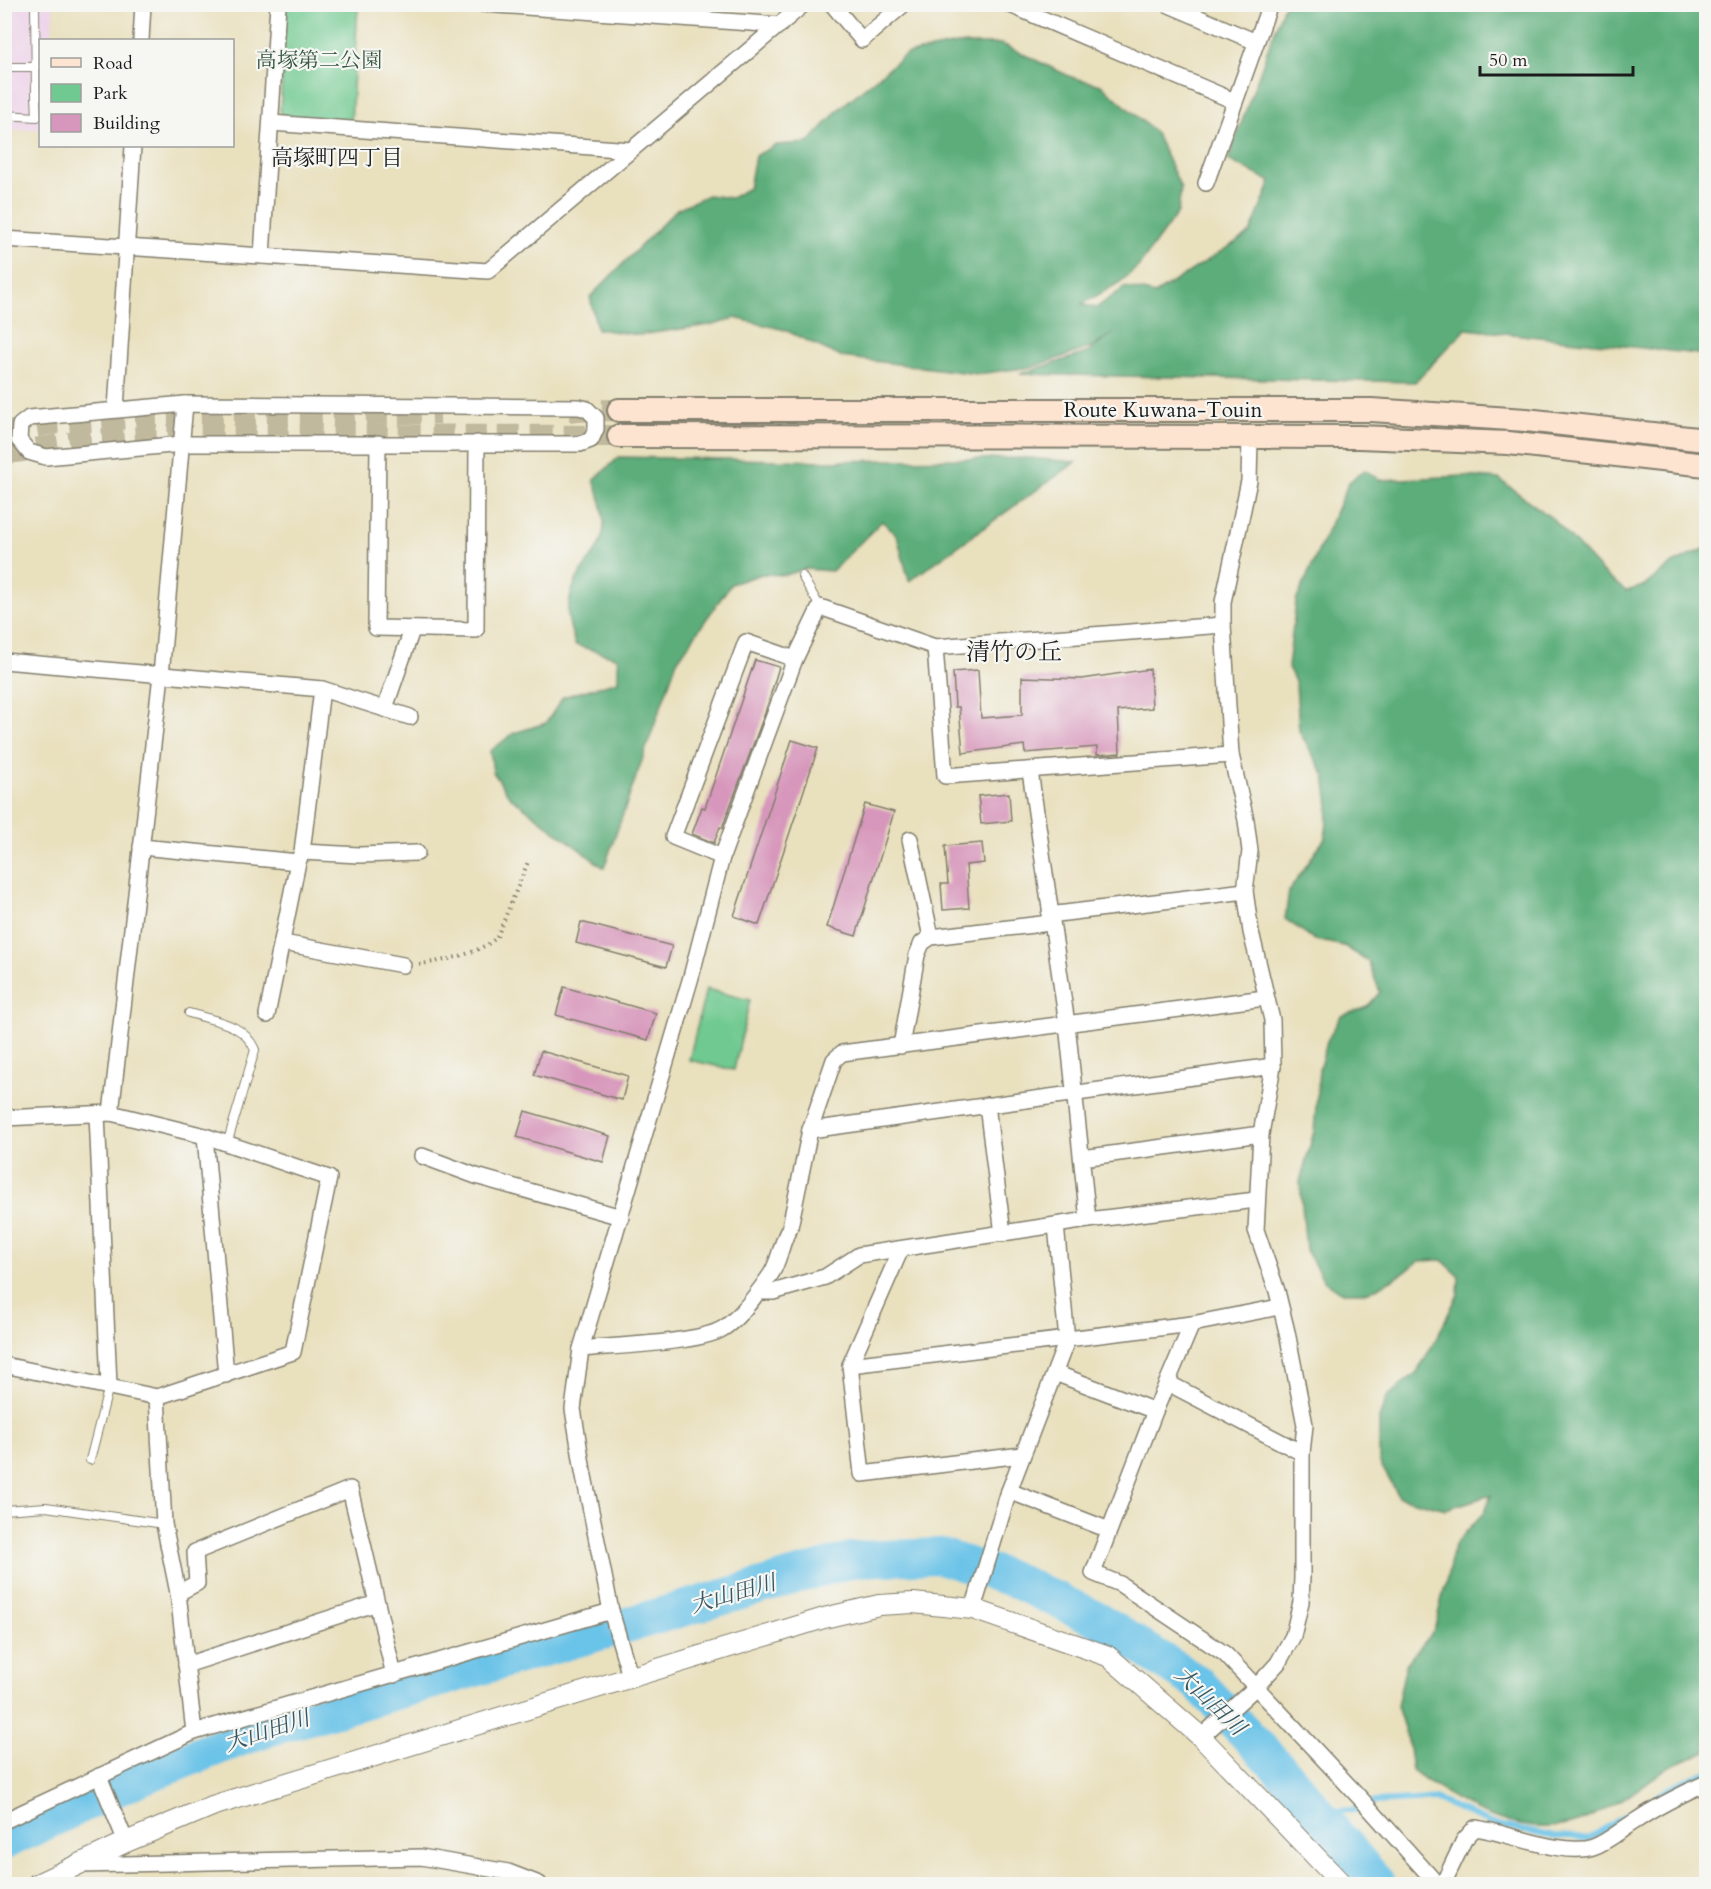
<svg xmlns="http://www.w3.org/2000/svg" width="1711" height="1889" viewBox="0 0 1711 1889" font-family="Cardo,'Noto Serif JP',serif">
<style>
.built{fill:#edd1e9}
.green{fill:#70c990;stroke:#467256;stroke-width:1.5}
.forest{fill:#5cad7a;stroke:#3c644b;stroke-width:1.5}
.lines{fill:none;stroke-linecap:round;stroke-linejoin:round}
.stream{stroke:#6ac3e8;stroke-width:6}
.river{stroke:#6ac3e8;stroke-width:36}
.building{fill:#d796bb}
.secondary-tunnel{stroke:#c0b99e;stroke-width:22;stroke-dasharray:22 11;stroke-linecap:butt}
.service-casing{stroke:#827e6d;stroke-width:10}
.minor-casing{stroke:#827e6d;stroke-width:18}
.tertiary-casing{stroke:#827e6d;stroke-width:22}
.secondary-casing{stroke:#827e6d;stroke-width:26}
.path{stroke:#827e6d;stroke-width:4;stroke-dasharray:1.5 4.5;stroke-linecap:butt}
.service{stroke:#fff;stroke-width:8}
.minor{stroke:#fff;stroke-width:15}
.tertiary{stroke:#fff;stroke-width:20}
.secondary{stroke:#fde4d1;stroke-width:22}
.labels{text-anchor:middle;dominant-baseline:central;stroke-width:4.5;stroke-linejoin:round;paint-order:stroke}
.park-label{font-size:21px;fill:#395945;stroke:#f6f6f2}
.street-label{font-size:21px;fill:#1c1c1c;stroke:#f6f6f2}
.neighbourhood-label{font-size:22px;fill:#1c1c1c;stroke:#f6f6f2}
.water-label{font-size:22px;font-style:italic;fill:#375663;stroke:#f6f6f2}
.quarter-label{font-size:24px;fill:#1c1c1c;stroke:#f6f6f2}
</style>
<rect width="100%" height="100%" fill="#f6f6f2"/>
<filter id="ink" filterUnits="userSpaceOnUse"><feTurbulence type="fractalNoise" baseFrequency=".0167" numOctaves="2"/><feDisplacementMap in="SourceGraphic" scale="12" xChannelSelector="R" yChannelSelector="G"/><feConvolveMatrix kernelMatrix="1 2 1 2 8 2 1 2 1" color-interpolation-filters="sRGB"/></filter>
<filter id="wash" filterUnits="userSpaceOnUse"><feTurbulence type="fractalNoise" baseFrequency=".008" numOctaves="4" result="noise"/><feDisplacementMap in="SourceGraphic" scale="24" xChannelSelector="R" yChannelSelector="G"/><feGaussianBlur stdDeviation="1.35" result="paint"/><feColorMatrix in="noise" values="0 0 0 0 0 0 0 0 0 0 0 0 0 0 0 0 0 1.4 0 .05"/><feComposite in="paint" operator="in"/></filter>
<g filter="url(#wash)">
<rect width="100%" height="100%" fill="#e9e0be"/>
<!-- built -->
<polygon class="built" points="5,5 54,5 51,40 40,40 40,129 5,131"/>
<!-- green -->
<g class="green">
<polygon points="290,4 358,7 351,122 286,119 280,112 286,8"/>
<polygon points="706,989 750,1000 734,1070 689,1060"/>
</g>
<!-- forest -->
<g class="forest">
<polygon points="1284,5 1706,5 1706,355 1466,329 1415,382 1020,374 1089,352 1113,333 1092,347 1032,367 978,374 841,357 785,330 735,318 717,324 639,335 597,329 590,297 677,209 708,195 731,198 749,188 755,156 776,145 808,143 841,107 906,54 957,44 1002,44 1071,77 1101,85 1155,132 1181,188 1178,212 1139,266 1119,283 1082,304 1096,308 1125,287 1155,294 1250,233 1271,182 1228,160"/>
<path d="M619 457 830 461 1030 458 1076 462 909 581 897 536 882 521 832 571 804 569 786 575 762 574 731 584 677 661 604 868 509 796 493 772 490 751 514 733 546 723 563 697 618 681V658L575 645C573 634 566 619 568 608 577 547 624 560 594 480Z"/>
<path d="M1365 470 1380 480 1464 476 1499 479 1553 519 1605 575 1626 591 1644 586 1671 565 1706 548V1752C1694 1757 1679 1761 1668 1767 1661 1771 1656 1777 1649 1781 1633 1794 1613 1805 1594 1815 1532 1848 1462 1808 1412 1770L1408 1741 1397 1706 1406 1664 1434 1631 1455 1544 1485 1511 1491 1495 1446 1509 1399 1497 1379 1461V1418L1387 1397 1417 1372 1437 1337 1458 1294 1459 1276 1442 1260 1419 1261 1404 1273 1369 1292H1340L1324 1281 1306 1250 1300 1182 1314 1131 1319 1070 1327 1041 1341 1016 1367 1007 1380 992 1368 961 1344 946 1315 940 1285 919 1289 891 1325 838 1329 805 1325 776 1299 731 1296 684 1288 667 1296 601 1349 482Z"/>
</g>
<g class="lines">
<!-- stream -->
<polyline class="stream" points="1314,1812 1356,1810 1374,1802 1435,1799 1492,1824 1555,1837 1569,1836 1588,1839 1675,1785 1706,1772"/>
<!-- river -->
<polyline class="river" points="4,1842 137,1779 257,1732 855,1559 940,1556 1012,1579 1097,1619 1198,1683 1289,1779 1378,1884"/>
</g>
<g id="blocks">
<!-- building -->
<g class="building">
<polygon points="755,660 779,667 765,713 722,828 720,827 714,843 692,834 702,807 705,808"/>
<polygon points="1150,669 1152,708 1118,711 1120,753 1097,755 1097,747 1025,753 1024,745 963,753 959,707 955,707 953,672 978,670 981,718 1022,715 1022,677 1082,679"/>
<polygon points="792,740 818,748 759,925 734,916"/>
<polygon points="1009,793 1011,821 981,824 978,796"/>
<polygon points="865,804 894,812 856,936 827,927"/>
<polygon points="982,843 984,863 966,865 969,908 943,910 941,884 948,884 945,846"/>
<polygon points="581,922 672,946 666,967 576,943"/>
<polygon points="564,987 656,1013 648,1040 556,1015"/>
<polygon points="541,1051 628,1076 622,1100 534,1075"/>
<polygon points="525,1111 610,1136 603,1162 517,1137"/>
</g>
</g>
</g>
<g filter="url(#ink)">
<use href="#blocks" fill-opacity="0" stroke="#827e6d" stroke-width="1.5"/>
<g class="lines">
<!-- secondary-tunnel -->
<g class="secondary-tunnel">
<polyline points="569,411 619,410"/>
<polyline points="4,433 48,424 141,417 440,413"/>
<polyline points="4,454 87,440 184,435 619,436"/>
</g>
<!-- service casing -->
<g class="service-casing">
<g id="service">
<polyline points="35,4 36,96"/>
<polyline points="4,67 36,67"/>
<polyline points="4,115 37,117 36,96 39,96"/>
<polyline points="802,576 820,607"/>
<path d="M189 1013C215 1021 244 1023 255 1050L227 1144"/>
<polyline points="90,1460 109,1386"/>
<polyline points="4,1510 46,1507 164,1524"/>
</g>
</g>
<!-- minor casing -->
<g class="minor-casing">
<g id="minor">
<polyline points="482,4 780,25"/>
<polyline points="832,4 862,40 904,4"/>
<polyline points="1008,4 1234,101"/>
<polyline points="1167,4 1256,42"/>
<polyline points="141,40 143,4"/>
<polyline points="271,123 631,150"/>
<polyline points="1206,183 1270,4"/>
<polyline points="4,239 488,271 804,4"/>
<polyline points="262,256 278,4"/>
<polygon points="185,404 579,407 587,409 596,418 596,429 591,440 580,444 182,444 46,457 29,452 19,440 20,425 29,418"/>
<polyline points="116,409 133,146"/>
<polyline points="378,443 376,628 476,630 477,443"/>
<polyline points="935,647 945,776 1231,755"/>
<polyline points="4,661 322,689 302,852 298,862 141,847"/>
<polyline points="322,689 410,717"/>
<polyline points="385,708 412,630"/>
<polyline points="1030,771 1067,1024 1088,1220"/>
<polyline points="910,839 931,937"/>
<polyline points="302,852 359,855 417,853"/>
<polyline points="722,857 673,837 746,642 795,659"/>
<polyline points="1049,915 1245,891"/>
<polyline points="283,943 403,965"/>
<polyline points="267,1015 298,862"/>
<polyline points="901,1046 917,955 922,943 931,937 1050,923"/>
<polyline points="987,1105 1003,1234"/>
<polyline points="111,1113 161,675 185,404"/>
<polyline points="97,1114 109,1385"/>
<polyline points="4,1118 111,1113 205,1136 329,1178 293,1352 157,1397"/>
<polyline points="810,1130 1273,1066"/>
<polyline points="205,1136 226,1375"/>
<polyline points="422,1156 476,1176 621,1217"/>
<polyline points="1082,1158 1261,1134"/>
<polyline points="901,1249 850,1365 862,1474 1022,1455"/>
<polyline points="758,1292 773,1292 825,1277 859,1255 1088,1220 1256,1200"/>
<polyline points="1192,1324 1155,1411 1093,1573 1120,1584 1225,1654 1362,1800 1437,1884"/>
<path d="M581 1349C612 1346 699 1343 722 1329 738 1320 760 1290 771 1274 780 1260 781 1242 790 1227L810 1130 834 1060 842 1053 1265 998"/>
<polyline points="4,1365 157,1397 164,1524 178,1593 194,1732"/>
<polyline points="850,1365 1192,1324 1279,1307"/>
<polyline points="1055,1373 1155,1411"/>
<polyline points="1168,1383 1302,1453"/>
<polyline points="1009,1491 1109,1530"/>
<polyline points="178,1593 197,1583 195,1552 350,1489 394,1675"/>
<polyline points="973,1609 1009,1491 1067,1340 1056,1225"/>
<polyline points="611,1611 583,1471 573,1409 581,1349 691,977 722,857 795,659 820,607 935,647 1223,625"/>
<polyline points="186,1665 377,1603"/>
<polyline points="1201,1737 1256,1687 1278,1663 1293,1636 1301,1602 1302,1577 1302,1453 1305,1425 1287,1332 1277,1291 1256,1230 1261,1134 1273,1066 1272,1020 1251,932 1245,891 1250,851 1246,820 1231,755 1223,625 1223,602 1249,481 1250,438"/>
<polyline points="99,1776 126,1842"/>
<polyline points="4,1821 194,1732 611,1611 630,1676"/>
<polyline points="82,1865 421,1857 508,1872 539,1884"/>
<path d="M1443 1884 1464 1840 1475 1828C1507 1832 1563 1857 1593 1847 1608 1842 1623 1828 1637 1820 1659 1805 1682 1794 1706 1783"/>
</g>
</g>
<!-- tertiary casing -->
<g class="tertiary-casing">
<polyline id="tertiary" points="37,1884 126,1842 212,1806 824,1618 879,1605 913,1603 973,1609 1108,1656 1201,1737 1342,1884"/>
</g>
<!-- secondary casing -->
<g class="secondary-casing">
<g id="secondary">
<polyline points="619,410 1371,410 1526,420 1706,440"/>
<polyline points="619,436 1359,437 1508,443 1706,465"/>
</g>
</g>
<!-- path -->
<path class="path" d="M419 964C442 962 481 953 497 937L528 862"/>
<!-- service -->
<use href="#service" class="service"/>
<!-- minor -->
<use href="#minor" class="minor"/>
<!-- tertiary -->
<use href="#tertiary" class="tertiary"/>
<!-- secondary -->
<use href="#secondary" class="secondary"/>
</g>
</g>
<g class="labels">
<!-- park labels -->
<g class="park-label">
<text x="319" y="60">高塚第二公園</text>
</g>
<!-- street labels -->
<g class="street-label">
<text x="1163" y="410">Route Kuwana-Touin</text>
</g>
<!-- neighbourhood labels -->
<g class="neighbourhood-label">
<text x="337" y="158">高塚町四丁目</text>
</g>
<!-- water labels -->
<g class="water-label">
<text transform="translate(733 1594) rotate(-16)">大山田川</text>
<text transform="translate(1210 1701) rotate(44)">大山田川</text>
<text transform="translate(267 1731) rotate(-18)">大山田川</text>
</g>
<!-- quarter labels -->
<g class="quarter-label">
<text x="1014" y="652">清竹の丘</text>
</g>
</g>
<!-- margin -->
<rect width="1711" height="1889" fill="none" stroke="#f6f6f2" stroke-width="24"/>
<!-- legend -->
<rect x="39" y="39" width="195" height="108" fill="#f6f6f2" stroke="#9f9f9c" stroke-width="1.5"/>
<rect x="51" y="58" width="30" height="9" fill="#fde4d1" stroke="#9f9f9c" stroke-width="1.5"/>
<text x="93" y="69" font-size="18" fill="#1c1c1c">Road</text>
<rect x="51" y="84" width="30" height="18" fill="#70c990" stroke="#9f9f9c" stroke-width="1.5"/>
<text x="93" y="99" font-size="18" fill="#1c1c1c">Park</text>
<rect x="51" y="114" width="30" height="18" fill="#d796bb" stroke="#9f9f9c" stroke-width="1.5"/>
<text x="93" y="129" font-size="18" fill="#1c1c1c">Building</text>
<!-- scale -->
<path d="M1480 66v9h153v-9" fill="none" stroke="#1c1c1c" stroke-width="3"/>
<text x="1489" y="66" font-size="18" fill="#1c1c1c" stroke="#f6f6f2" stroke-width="4.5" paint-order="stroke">50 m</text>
</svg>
